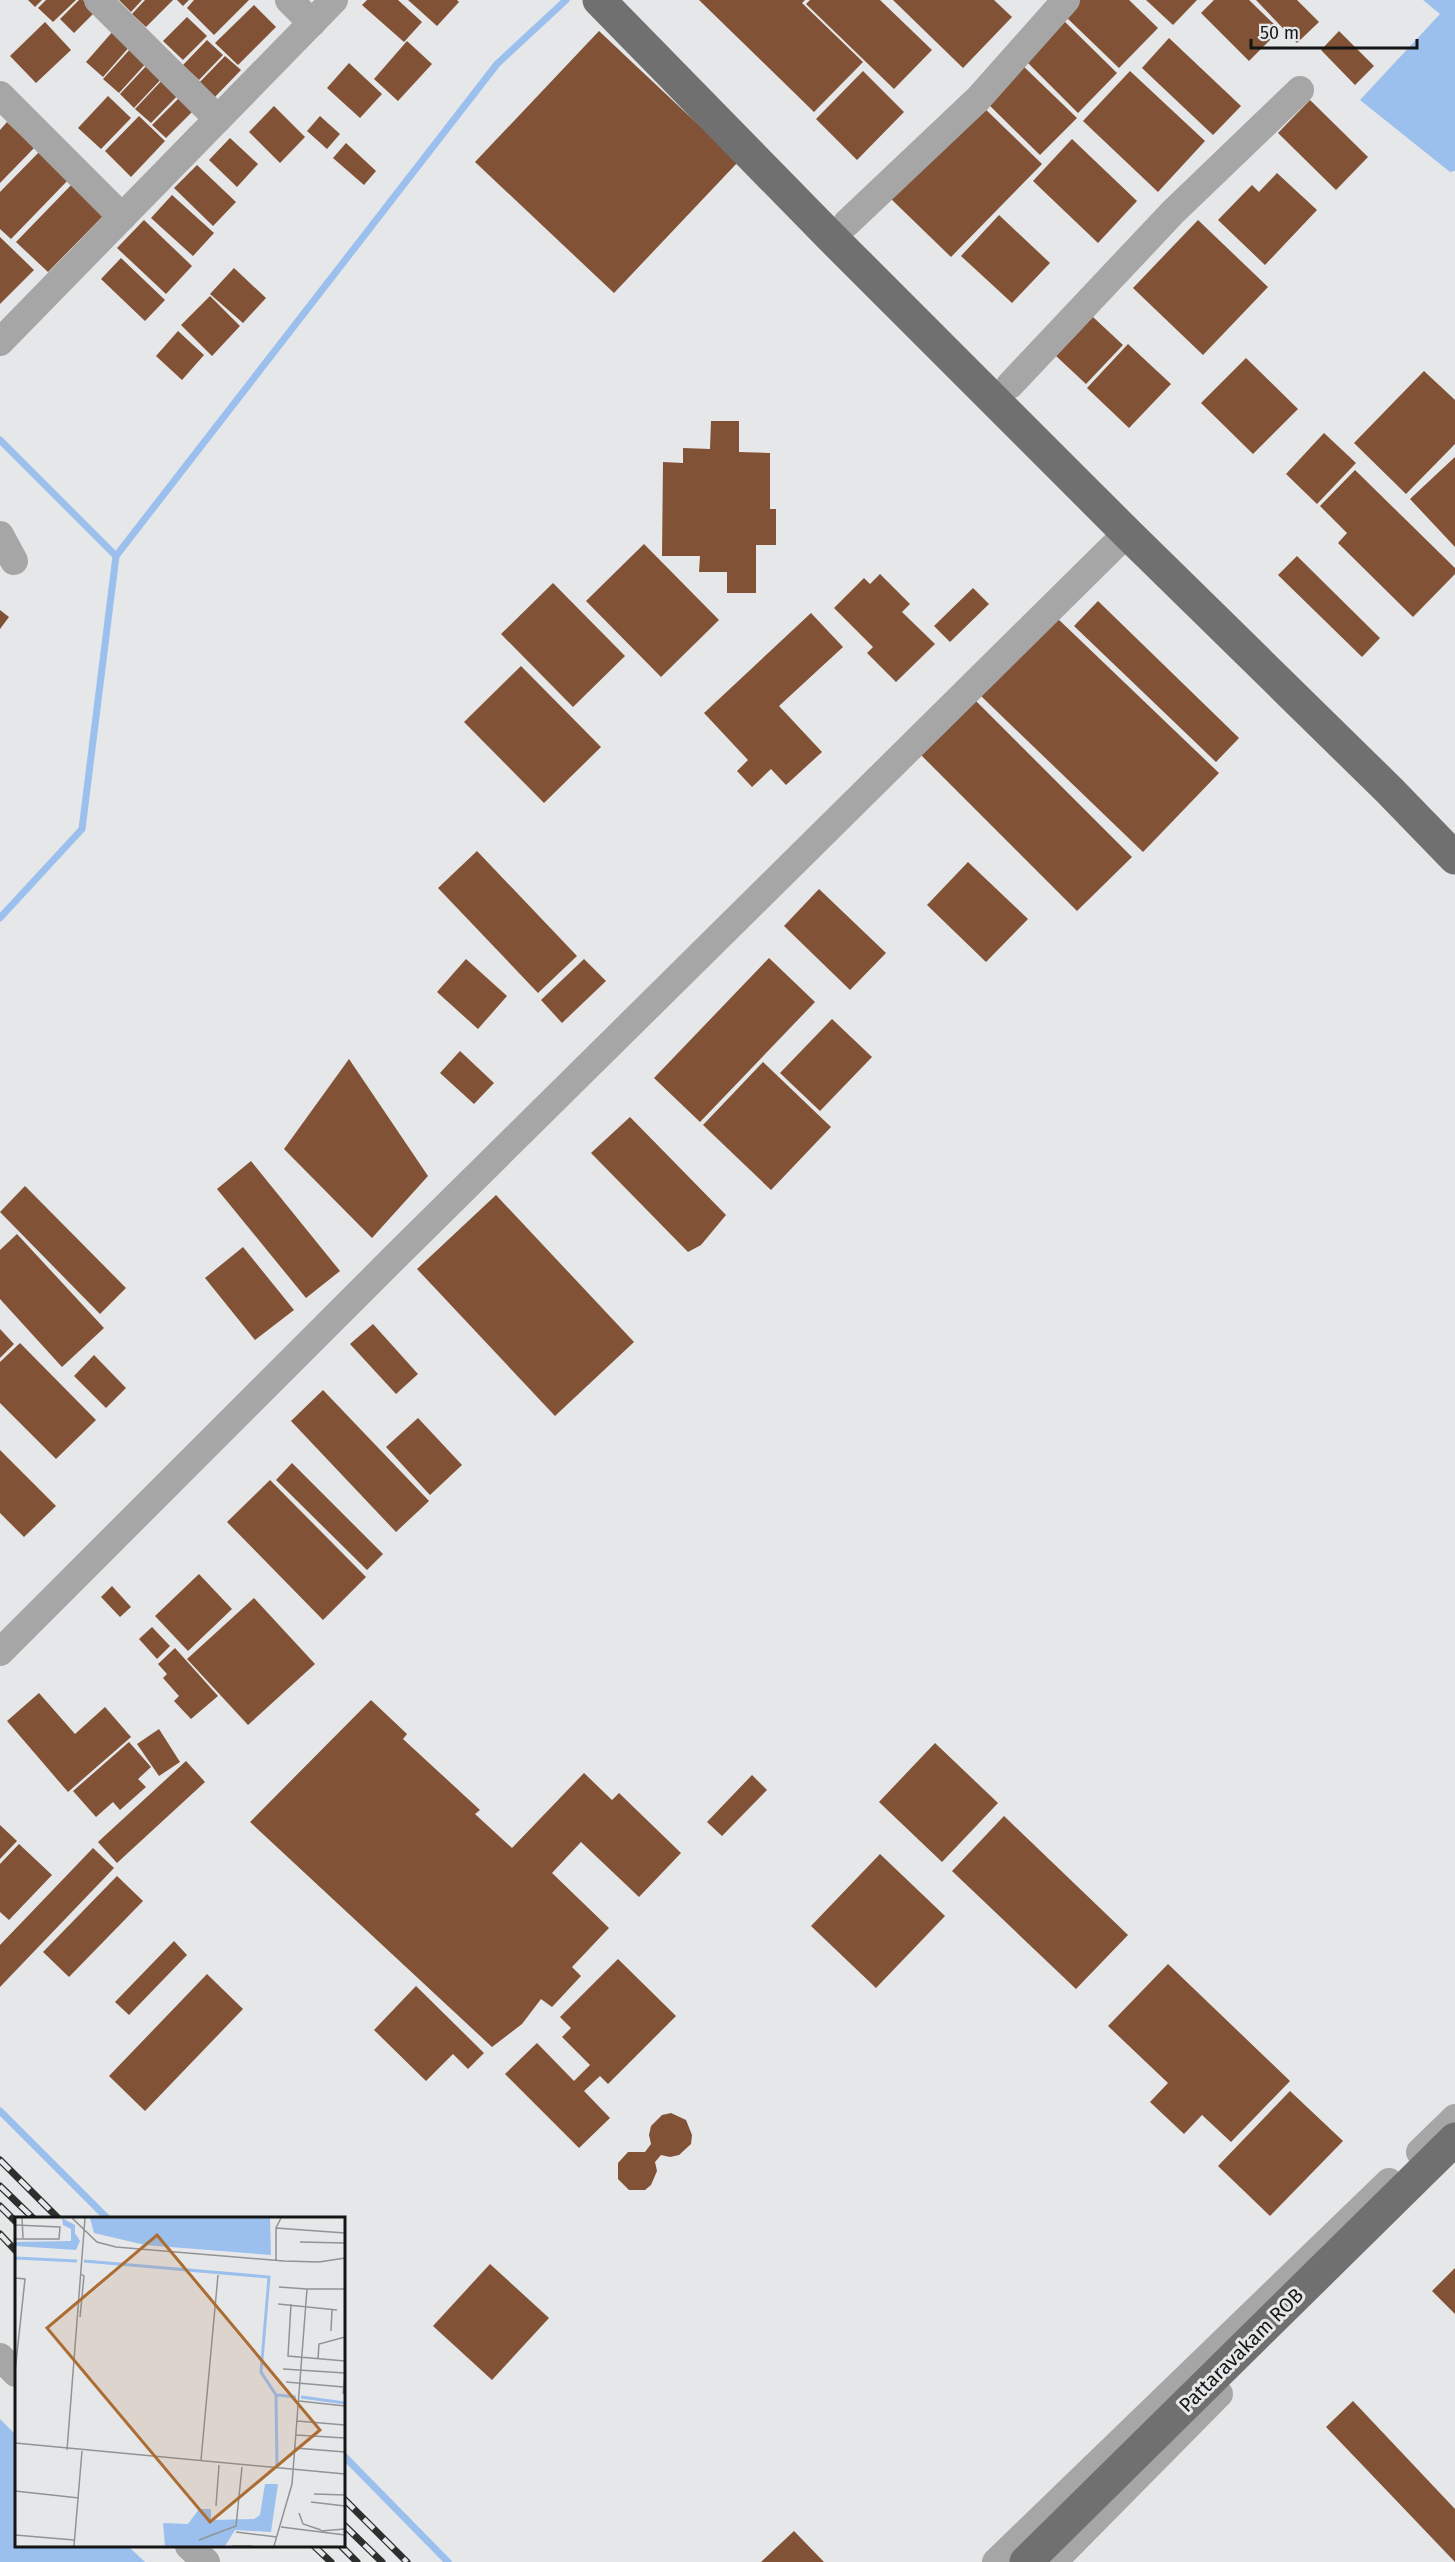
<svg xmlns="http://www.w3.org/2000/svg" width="1455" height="2562" viewBox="0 0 1455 2562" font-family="'Fira Sans',sans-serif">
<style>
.water{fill:#9cc0ee}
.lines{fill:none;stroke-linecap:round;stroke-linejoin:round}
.stream{stroke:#9cc0ee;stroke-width:7}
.building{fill:#815235}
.minor{stroke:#a5a6a5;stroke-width:28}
.major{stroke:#6f706f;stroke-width:33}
.rail-casing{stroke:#2d2e2e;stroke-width:7}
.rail{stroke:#e6e7e9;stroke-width:4.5;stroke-dasharray:14;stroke-linecap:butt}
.labels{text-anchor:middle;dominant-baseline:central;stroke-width:6;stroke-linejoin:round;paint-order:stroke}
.street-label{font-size:20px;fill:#141515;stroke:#e6e7e9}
.inset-river{fill:none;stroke:#9cc0ee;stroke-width:3}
.inset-road{fill:none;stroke:#929394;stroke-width:1.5}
.view{fill:#ac6d33;fill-opacity:0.15;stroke:#ac6d33;stroke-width:3}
.inset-edge{fill:none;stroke:#141515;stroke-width:3}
</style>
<rect width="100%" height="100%" fill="#e6e7e9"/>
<!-- water -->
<g class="water">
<polygon points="1423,0 1455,0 1455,171 1450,172 1360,100 1440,14"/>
<polygon points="0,2419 16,2435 16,2546 128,2546 145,2562 0,2562"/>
</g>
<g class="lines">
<!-- stream -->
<g class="stream">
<polyline points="0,440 116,556"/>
<polyline points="0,918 82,829 116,556 497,64 566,0"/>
<polyline points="0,2111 107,2218"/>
<polyline points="344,2456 448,2562"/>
</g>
</g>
<!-- building -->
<g class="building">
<polygon points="28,0 42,0 35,7"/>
<polygon points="46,0 76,0 53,22 38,8"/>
<polygon points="79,0 83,0 95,12 74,33 60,19"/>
<polygon points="119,0 142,0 131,12"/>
<polygon points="145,0 173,0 146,27 132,14"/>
<polygon points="177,0 189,0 183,6"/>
<polygon points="194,0 249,0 214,35 187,8"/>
<polygon points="367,0 398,0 422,22 404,42 362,5"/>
<polygon points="408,0 457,0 459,2 437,26"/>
<polygon points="699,0 805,0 802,3 863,62 814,112"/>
<polygon points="810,0 880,0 932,50 894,89 806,4"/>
<polygon points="893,0 994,0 1012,17 963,68"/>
<polygon points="1080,0 1129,0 1158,28 1119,68 1065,16"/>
<polygon points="1146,0 1197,0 1173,25"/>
<polygon points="1214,0 1249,0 1280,30 1249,61 1201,13"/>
<polygon points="1256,0 1297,0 1319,22 1297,43"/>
<polygon points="254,5 276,27 238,65 215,43"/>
<polygon points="187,17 207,36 183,60 163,41"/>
<polygon points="1061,18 1117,73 1078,113 1023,58"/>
<polygon points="45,22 71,50 36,83 10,56"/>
<polygon points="114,30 131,45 103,77 86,62"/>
<polygon points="599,31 738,162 614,293 475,162"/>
<polygon points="1339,31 1374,66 1355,85 1321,50"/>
<polygon points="1169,38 1241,106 1213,135 1142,68"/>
<polygon points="207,40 223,55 199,80 183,65"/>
<polygon points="407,41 432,64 398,101 374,79"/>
<polygon points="132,47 148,61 119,93 103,79"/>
<polygon points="225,56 241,70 212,100 197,85"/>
<polygon points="1019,62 1077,118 1040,155 983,99"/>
<polygon points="149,63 164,76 134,108 120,94"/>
<polygon points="349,63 382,94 360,118 327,88"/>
<polygon points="863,71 904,112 857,160 816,119"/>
<polygon points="1130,71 1205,141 1158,192 1083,121"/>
<polygon points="165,77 181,92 151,123 135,109"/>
<polygon points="183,94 196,108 166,138 152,125"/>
<polygon points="108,96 131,118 101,149 78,128"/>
<polygon points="1310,100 1368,157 1336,190 1278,133"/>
<polygon points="978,102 1042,164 951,257 887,195"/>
<polygon points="274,106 305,137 280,163 249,132"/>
<polygon points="139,116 165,141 131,177 105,151"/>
<polygon points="320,116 340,134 327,149 307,131"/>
<polygon points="7,122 34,148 0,183 0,130"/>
<polygon points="230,138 258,164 237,187 209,160"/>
<polygon points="1072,139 1137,201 1098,243 1033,181"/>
<polygon points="346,143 376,171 364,185 333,158"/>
<polygon points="42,149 71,177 11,239 0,229 0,192"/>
<polygon points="197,165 236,202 213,226 174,188"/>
<polygon points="1277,173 1317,210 1265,265 1218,220 1252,185 1259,192"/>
<polygon points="76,180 108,211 48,272 16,242"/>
<polygon points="172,195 214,233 193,256 151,218"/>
<polygon points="999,215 1050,263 1012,303 961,256"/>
<polygon points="144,220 192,266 166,294 117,248"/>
<polygon points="1198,220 1268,287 1203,355 1133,288"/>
<polygon points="0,237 34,270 0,304"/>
<polygon points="121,258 165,300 145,321 101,279"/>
<polygon points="234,268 266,298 243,323 210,294"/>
<polygon points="210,296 240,326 212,356 181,325"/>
<polygon points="1093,317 1123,345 1086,384 1056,356"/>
<polygon points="178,331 204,355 182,380 156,356"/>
<polygon points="1128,344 1171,384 1129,428 1087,388"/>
<polygon points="1246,358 1298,409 1253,454 1201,403"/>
<polygon points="1424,371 1455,400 1455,444 1406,494 1354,443"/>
<polygon points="711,421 739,421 739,452 770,453 770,509 776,509 776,545 756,545 756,593 727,593 727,572 699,572 700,556 662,556 663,462 683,463 683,448 710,449"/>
<polygon points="1324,433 1356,463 1317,504 1286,474"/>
<polygon points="1455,457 1455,547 1410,499"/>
<polygon points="1355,470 1455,568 1455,574 1413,617 1338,543 1347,533 1320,506"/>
<polygon points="644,544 719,620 661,677 586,601"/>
<polygon points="1297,556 1380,638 1362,657 1278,575"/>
<polygon points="880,574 910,604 902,612 935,644 896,682 867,653 873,647 834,608 864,578 870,584"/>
<polygon points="553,583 625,656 573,707 501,634"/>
<polygon points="973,588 989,604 950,642 934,626"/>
<polygon points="1098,601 1239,738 1216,762 1074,626"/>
<polygon points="0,610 9,617 0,629"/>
<polygon points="811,613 843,647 779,706 822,752 786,785 771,769 752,787 737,771 748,760 704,713"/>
<polygon points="1056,617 1219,773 1143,852 981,696"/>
<polygon points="521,666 601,747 544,803 464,722"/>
<polygon points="971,696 1132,857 1077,911 916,750"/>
<polygon points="477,851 577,956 538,993 438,888"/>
<polygon points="968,862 1028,919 986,962 927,905"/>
<polygon points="819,889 886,953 850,990 784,926"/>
<polygon points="769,958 815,1002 700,1122 654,1078"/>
<polygon points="466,959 507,996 478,1029 437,992"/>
<polygon points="584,959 606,981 562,1023 541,1000"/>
<polygon points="832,1019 872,1057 820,1111 780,1073"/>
<polygon points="460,1051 494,1083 474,1104 440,1073"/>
<polygon points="349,1059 428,1176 372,1238 284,1149"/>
<polygon points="763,1062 831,1127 771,1190 703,1125"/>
<polygon points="630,1117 726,1215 701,1245 688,1252 591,1153"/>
<polygon points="251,1161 340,1271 306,1298 217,1189"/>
<polygon points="25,1186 126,1288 100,1314 0,1212"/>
<polygon points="496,1195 634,1342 555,1416 417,1269"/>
<polygon points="17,1234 104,1328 62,1367 0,1299 0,1250"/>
<polygon points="243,1247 294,1310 255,1340 205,1278"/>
<polygon points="373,1324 418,1374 396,1394 350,1344"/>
<polygon points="0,1329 14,1344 0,1358"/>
<polygon points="20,1343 96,1420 56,1459 0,1403 0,1362"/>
<polygon points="94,1355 126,1388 106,1408 74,1376"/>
<polygon points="323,1390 429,1501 396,1532 291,1421"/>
<polygon points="418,1418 462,1465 430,1495 386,1447"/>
<polygon points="0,1450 56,1506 24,1537 0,1513"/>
<polygon points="292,1463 383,1554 367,1570 276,1480"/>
<polygon points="270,1480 366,1577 323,1620 227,1522"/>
<polygon points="199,1574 232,1609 188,1651 155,1616"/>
<polygon points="112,1586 131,1607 120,1617 101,1597"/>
<polygon points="254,1598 315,1664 248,1725 187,1659"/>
<polygon points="152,1627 170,1646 157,1659 139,1639"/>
<polygon points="175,1648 218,1696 191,1719 174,1701 179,1696 163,1678 167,1674 158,1664"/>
<polygon points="39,1693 75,1734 105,1707 131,1737 68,1792 7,1721"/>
<polygon points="371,1700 407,1734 403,1739 480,1810 475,1814 512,1848 584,1773 612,1800 619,1793 681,1853 639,1897 581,1842 552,1873 609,1928 572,1967 581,1976 552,2007 541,1999 522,2024 492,2047 250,1822"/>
<polygon points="159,1729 180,1762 159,1776 137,1744"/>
<polygon points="129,1742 151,1767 138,1779 146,1787 120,1810 113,1802 96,1817 73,1791"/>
<polygon points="935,1743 998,1803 942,1862 879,1802"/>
<polygon points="186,1761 205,1782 117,1863 98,1842"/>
<polygon points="752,1775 767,1790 722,1836 707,1822"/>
<polygon points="1004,1816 1128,1935 1076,1989 952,1871"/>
<polygon points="0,1825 17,1841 0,1859"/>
<polygon points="19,1844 52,1875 9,1920 0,1912 0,1864"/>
<polygon points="93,1848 114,1868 0,1987 0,1945"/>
<polygon points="880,1854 945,1916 876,1988 811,1926"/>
<polygon points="117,1876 143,1901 69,1977 43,1952"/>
<polygon points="174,1941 187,1955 129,2015 115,2002"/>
<polygon points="618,1959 676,2016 608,2084 600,2076 584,2091 610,2118 579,2148 505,2074 537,2043 574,2081 590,2065 562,2037 571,2028 560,2017"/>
<polygon points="1168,1964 1290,2081 1231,2142 1202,2115 1184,2134 1150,2102 1168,2083 1108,2026"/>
<polygon points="207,1974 243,2009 145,2111 109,2076"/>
<polygon points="416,1986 484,2053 468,2069 453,2054 426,2081 374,2030"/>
<polygon points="1290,2091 1343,2141 1270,2216 1218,2166"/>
<polygon points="671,2113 686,2120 692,2135 691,2144 679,2155 670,2157 661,2155 655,2162 657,2171 651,2185 645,2190 629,2190 618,2179 618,2163 628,2152 645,2152 651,2144 649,2135 651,2126 662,2115"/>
<polygon points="490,2264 549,2318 492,2380 433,2326"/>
<polygon points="1455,2268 1455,2314 1432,2291"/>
<polygon points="1353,2401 1455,2509 1455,2562 1326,2427"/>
<polygon points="794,2531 824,2562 761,2562"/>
</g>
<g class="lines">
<!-- minor -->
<g class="minor">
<polyline points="98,0 218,119"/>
<polyline points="289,0 312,23"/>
<polyline points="0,95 122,217"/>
<polyline points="847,223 978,99 1066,0"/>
<polyline points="0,342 334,0"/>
<polyline points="1010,385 1173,212 1300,90"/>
<polyline points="0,535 14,561"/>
<polyline points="0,1652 401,1251 1127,533"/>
<polyline points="1420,2152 1455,2118"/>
<polyline points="0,2357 16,2373"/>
<polyline points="189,2546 206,2562"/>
<polyline points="996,2562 1389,2182"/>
<polyline points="1053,2562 1219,2394"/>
</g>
<!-- major -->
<g class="major">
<polyline points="599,0 832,238 1127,533 1389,790 1455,858"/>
<polyline points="1026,2562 1455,2139"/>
</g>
<!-- rail casing -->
<g class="rail-casing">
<g id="rail">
<polyline points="0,2160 58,2218"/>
<polyline points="0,2186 33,2218"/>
<polyline points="0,2206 16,2222"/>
<polyline points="0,2234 16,2251"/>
<polyline points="344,2499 407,2562"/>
<polyline points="344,2525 382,2562"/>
<polyline points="314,2546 331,2562"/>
<polyline points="341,2546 357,2562"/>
</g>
</g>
<!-- rail -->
<use href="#rail" class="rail"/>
</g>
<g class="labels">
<!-- street labels -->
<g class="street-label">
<text transform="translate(1241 2350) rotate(-45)">Pattaravakam ROB</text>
</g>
</g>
<!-- overview -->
<g transform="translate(15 2217)">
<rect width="330" height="330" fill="#e6e7e9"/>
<path d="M47 1 60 8V16L65 24 61 33 0 29V25L56 24V12L48 8ZM75 1H255L256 38 130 28 79 16ZM250 267H263L256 315 220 313 210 329H150L148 306 173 307 184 292H196V303L239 302 245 298Z" fill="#9cc0ee"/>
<path class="inset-river" d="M0 41 62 44M69 44 254 60 246 155 261 178 262 249M262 178 281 180M286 180 330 186"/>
<path class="inset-road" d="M7 1 8 21M57 1 82 25 101 30 269 44 304 45 330 41M0 8 45 10 44 22H0M261 11 330 16M285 25 330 26M261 43V11L266 1M0 61 10 62 0 155M264 70 292 72M263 87 322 93M276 87 273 139 330 144M65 100 69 59 66 57M316 114 317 92M303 142 304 127 330 120M268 152 330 156M271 165 329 170M328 177 330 157M284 184 330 189M282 204 330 208M281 218 330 221M0 226 330 257M280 231 330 235M52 233 70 1M186 243 203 58M0 274 64 281M299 277 330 278M296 285 330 289M201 289 204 248M284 296 288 307 306 313M266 310 330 318M306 314 330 312M221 315 262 320M0 318 59 323M184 323 221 309 227 250M59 329 67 234M217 329H237M259 329 277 267 292 72H330"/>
<path class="view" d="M142 18 305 213 195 305 32 111Z"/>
<rect width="330" height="330" class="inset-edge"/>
</g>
<!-- scale -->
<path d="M1251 39v9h166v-9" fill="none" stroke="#141515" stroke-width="3"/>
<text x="1260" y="39" font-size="18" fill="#141515" stroke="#e6e7e9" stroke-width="4.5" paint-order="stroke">50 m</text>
</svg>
